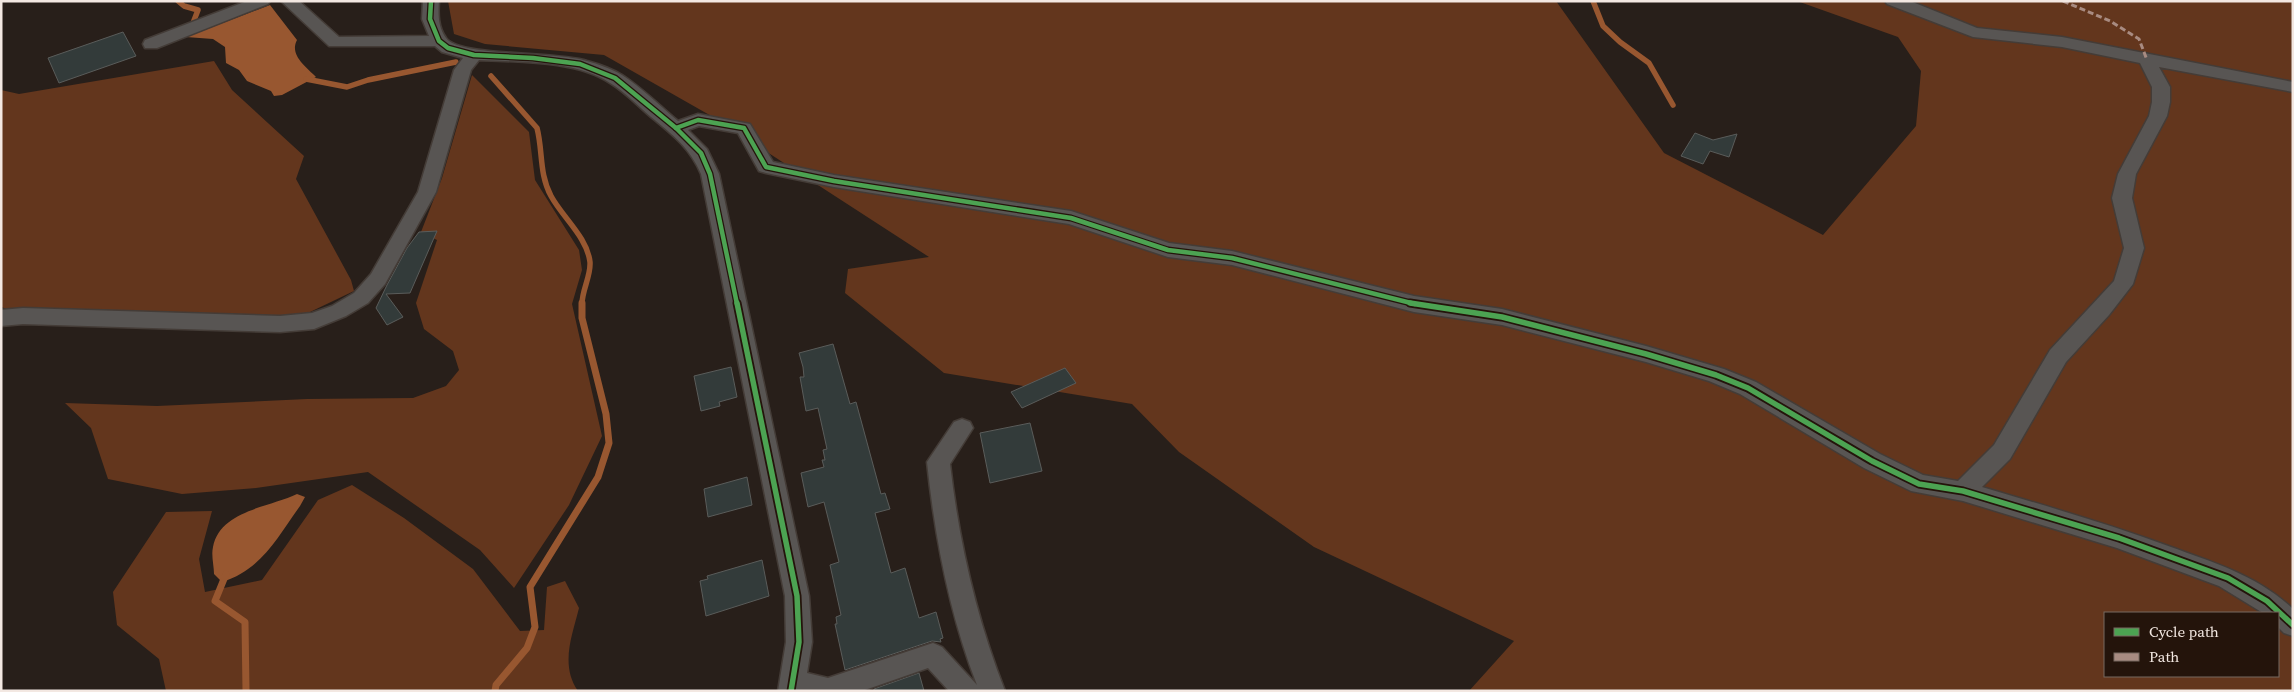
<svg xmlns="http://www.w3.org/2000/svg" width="2294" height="692" viewBox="0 0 2294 692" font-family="'Source Serif 4',serif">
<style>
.green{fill:#63361d;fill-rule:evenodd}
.water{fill:#985730}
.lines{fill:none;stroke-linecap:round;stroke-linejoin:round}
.stream-far1{stroke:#985730;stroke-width:5.5}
.stream{stroke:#985730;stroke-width:7}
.building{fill:#333b3a;stroke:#5a5c5a}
.street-casing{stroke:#443c37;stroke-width:3}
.street{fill:#585553;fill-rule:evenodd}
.quiet{stroke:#a88b81;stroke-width:3;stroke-dasharray:6 3;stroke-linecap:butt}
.cycleway-far1-casing{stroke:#24140b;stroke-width:7}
.cycleway-casing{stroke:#24140b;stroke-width:9}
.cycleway-far1{stroke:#4ca352;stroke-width:4.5}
.cycleway{stroke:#4ca352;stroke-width:5.5}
</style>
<rect width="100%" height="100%" fill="#281f1a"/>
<!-- green -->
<g class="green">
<path d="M448 1H1556L1664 153 1823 235 1916 126 1921 71 1898 37 1797 1H2293V691H1469L1514 641 1314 547 1179 452 1132 404 944 373 845 293 848 269 929 257 713 117 604 55 485 44 454 34ZM2105 613H2278V676H2105Z"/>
<polygon points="214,61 232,90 304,156 296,179 351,280 354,291 310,312 276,318 13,311 1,307 1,90 19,94"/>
<polygon points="472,75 529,132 535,180 579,250 582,270 572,304 602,436 569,505 514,588 480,550 368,472 256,488 182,494 108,479 91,428 65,403 157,406 307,399 413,398 446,386 459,370 453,351 424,329 416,303 437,240 421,232 442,178"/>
<path d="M352 485 404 518 473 569 520 631 544 630 547 587 565 581 579 608C572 636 560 665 578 691H166L159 659 117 625 113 592 166 512 212 511 199 559 205 592 262 580 318 500Z"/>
</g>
<!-- water -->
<g class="water">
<path d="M270 5 297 40C289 55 306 67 316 77L282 95 274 96 271 91 247 81 239 70 226 63 225 47 213 39 186 37Z"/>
<path d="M297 494 305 497 300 506C277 538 262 569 222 582L214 574C214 566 211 555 213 547 220 510 271 507 297 494Z"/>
</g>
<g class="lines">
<!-- stream-far1 -->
<g class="stream-far1">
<polyline points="178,1 184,6 198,10 193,23"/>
<polyline points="1593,1 1603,26 1620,42 1649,63 1673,105"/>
<path d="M491 76 537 128C543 151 539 174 551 196 563 218 587 237 590 262 591 276 582 290 582 304"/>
<polyline points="306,79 347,87 368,80 456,62"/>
</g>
<!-- stream -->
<g class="stream">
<polyline points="226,574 215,601 245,622 246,691"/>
<polyline points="495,691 496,685 527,648 535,627 530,587 598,477 609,443 606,414 582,318 582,303"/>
</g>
</g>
<!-- building -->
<g class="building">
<polygon points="123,32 136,56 59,83 48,58"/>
<polygon points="1695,133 1713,140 1737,134 1729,157 1710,151 1703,164 1681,156"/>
<polygon points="437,231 410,293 386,294 403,317 387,325 376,308 387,285 407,248 419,232"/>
<polygon points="833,344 850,404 856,402 881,494 885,493 890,509 875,513 891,573 905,568 919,618 936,612 943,638 940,639 941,642 932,641 845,670 835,624 837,624 836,617 841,615 830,565 839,562 824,502 808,507 801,473 824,467 822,460 825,460 823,450 827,449 818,408 806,411 800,377 804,377 803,367 799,353"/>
<polygon points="731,367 737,397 719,402 720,406 701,411 694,376"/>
<polygon points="1065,368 1076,383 1022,408 1011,392"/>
<polygon points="1030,423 1042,471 990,483 980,433"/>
<polygon points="747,477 752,505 708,517 704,489"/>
<polygon points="762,560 769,596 706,616 700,581 708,579 707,576"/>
<polygon points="919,673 924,691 874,691 874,689"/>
</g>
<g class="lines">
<!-- street casing -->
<g class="street-casing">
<g id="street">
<polygon points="247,1 270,1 268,4 157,48 145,48 143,44 145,40"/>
<path d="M281 1H299L339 37 429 36 422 19 423 1H439C438 14 438 27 446 38 459 57 559 51 587 61 598 64 612 69 622 75 642 88 660 106 678 121L698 114 750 124 773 162 834 175 1071 211 1169 243 1232 251 1414 296 1502 309 1646 346 1724 369 1756 382 1880 454 1923 475 1958 481 1994 445 2050 350 2114 281 2124 248 2112 198 2118 174 2149 116 2152 102V87L2140 63 2062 47 1973 37 1887 4 1885 1H1910L1977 28 2062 37 2293 82V92L2159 67 2170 87V102L2167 116 2136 174 2132 198 2144 248 2133 284 2109 315 2066 362 2010 459 1982 487C2046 506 2109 524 2171 547 2215 563 2258 576 2293 609V636L2284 633 2278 627V613H2263L2219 586 2117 548 1963 501 1911 491 1864 468 1740 394 1709 381 1646 362 1502 325 1414 312 1232 265 1168 257 1069 224 834 187 766 173 759 171 738 133 699 126 688 130 707 149 719 174 809 596 812 642 807 673 828 678 933 643 942 647 977 685C949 613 935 538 927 462L954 422 962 419 970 422 973 428 950 464C959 542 976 617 1005 691H949L928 668 862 691H778L786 642 785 596 701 174C690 148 673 135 651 117 638 106 625 92 610 83 576 60 518 62 479 60L471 70 436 192 385 284 368 303 346 316 314 329 280 332 23 324 1 326V310L23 308 280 316 312 313 332 306 354 293 371 274 418 192 454 70 463 58 442 52 435 46H329Z"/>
</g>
</g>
<!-- street -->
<use href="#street" class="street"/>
<!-- quiet -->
<polyline class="quiet" points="2063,1 2110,21 2139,39 2147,60"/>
<!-- cycleway-far1 casing -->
<g class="cycleway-far1-casing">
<g id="cycleway-far1">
<polyline points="431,1 430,19 439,41 448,48 474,55 533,58 580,64 615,78 676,128 701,153 710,174 737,304"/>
<polyline points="676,128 698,120 744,128 766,167 834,181 1071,218 1168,250 1232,258 1415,304"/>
</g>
</g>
<!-- cycleway casing -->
<g class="cycleway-casing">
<g id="cycleway">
<polyline points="737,303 797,596 799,642 791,691"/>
<polyline points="1410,303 1502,317 1646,354 1716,375 1748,388 1872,461 1919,484 1963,491 2119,538 2228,578 2267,601 2293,625"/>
</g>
</g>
<!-- cycleway-far1 -->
<use href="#cycleway-far1" class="cycleway-far1"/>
<!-- cycleway -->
<use href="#cycleway" class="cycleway"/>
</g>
<!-- border -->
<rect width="2294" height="692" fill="none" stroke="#f3e8e2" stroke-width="5"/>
<!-- legend -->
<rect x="2104" y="612" width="175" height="65" fill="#24140b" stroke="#776961"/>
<rect x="2114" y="628" width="25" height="8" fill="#4ca352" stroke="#776961"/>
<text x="2149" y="637" font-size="15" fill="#f3e8e2">Cycle path</text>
<rect x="2114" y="653" width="25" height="8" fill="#a88b81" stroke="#776961"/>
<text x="2149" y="662" font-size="15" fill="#f3e8e2">Path</text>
</svg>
